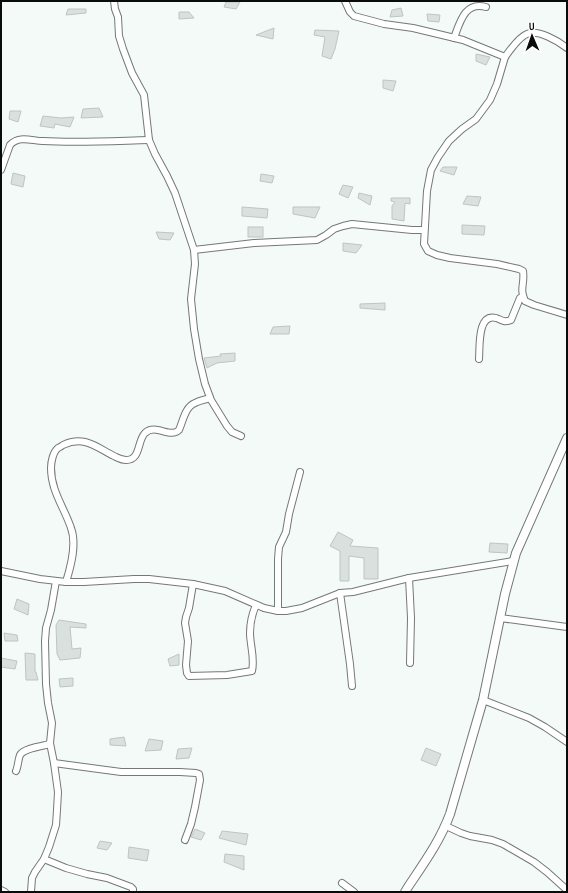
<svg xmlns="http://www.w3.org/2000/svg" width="568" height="893" viewBox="0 0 568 893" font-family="'Sofia Sans Condensed',sans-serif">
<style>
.building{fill:#d9e0dd;stroke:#bfc5c2}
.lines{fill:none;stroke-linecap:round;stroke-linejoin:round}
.street-casing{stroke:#737976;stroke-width:8}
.secondary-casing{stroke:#737976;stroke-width:10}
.street{stroke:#fff;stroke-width:6}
.secondary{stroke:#fff;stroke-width:8}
</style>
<rect width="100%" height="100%" fill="#f3faf7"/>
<!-- building -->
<g class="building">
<polygon points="226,2 240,2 236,9 224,7"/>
<polygon points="401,8 403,16 390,17 392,10"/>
<polygon points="68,9 86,9 86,13 66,15"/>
<polygon points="179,12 189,12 194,18 179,19"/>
<polygon points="427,14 440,15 439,22 428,21"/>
<polygon points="274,28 273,39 256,35"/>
<polygon points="315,30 339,31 335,49 331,59 322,56 325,37 314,35"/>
<polygon points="476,54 490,57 486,65 476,61"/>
<polygon points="383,80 396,81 393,91 383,88"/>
<polygon points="99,108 103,117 81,118 83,109"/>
<polygon points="10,111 21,111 18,122 9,119"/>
<polygon points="43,116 61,118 74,117 70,127 55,124 54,128 40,126"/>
<polygon points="443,167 457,167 454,175 440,171"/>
<polygon points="13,173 25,176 23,187 11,184"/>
<polygon points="261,174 274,176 272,183 260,181"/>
<polygon points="343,185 353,187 348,198 339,194"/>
<polygon points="359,193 372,196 370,205 358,198"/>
<polygon points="467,196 481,197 478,206 463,204"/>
<polygon points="391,198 410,198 410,204 405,203 404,221 392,219 392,206 395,202 391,201"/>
<polygon points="242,207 268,209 267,218 242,216"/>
<polygon points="293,207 320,207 315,218 293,214"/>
<polygon points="462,225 485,226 484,235 462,234"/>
<rect x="248" y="227" width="15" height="10"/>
<polygon points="156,232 174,233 170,240 159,239"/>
<polygon points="343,243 362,245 356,253 343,251"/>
<polygon points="385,303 385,310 360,308 360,304"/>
<polygon points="290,326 289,334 270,334 273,327"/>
<polygon points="235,353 235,361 217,363 207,368 204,358 221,356 220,354"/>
<polygon points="338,532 353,540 350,546 378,548 378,579 364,579 364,558 349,556 349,581 340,581 340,551 330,546"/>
<polygon points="490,543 508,544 507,553 489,552"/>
<polygon points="17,599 29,604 28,615 14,609"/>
<polygon points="59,620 86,624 86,628 70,627 72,649 81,648 80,658 60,660 57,654 56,625"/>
<polygon points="4,633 17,635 18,641 5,641"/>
<polygon points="25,653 35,654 35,672 36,672 38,680 26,680"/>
<polygon points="179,654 179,665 170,666 168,659"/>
<polygon points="1,658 17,661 15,669 1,667"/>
<polygon points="73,678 73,686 60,687 59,679"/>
<polygon points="124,737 126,746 110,745 110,739"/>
<polygon points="149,739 163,741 161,750 145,751"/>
<polygon points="192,748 189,758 176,759 178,749"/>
<polygon points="426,748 441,754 436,766 421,760"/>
<polygon points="195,829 205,833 201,840 191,837"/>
<polygon points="222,831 248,834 246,845 219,838"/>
<polygon points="100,841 112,843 107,850 97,848"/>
<polygon points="129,847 149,850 147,861 128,858"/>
<polygon points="225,854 244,856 244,870 224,862"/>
</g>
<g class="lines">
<!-- street casing -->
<g class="street-casing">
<g id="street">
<polyline points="114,1 115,9 118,17 119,36 123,49 132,73 144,95 149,140 155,154 167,176 175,193 194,250 195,264 191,299 194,329 199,359 205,384 211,400 227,426 232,432 241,436"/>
<path d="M345 1 350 12 354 16 384 24 413 28 463 40 505 57C510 50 519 37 527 34 538 29 558 41 567 48"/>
<path d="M454 38C460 22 465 1 486 7"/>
<path d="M505 57 497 84 490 100 476 119 462 129 449 141 438 157 431 170 427 191 424 244 428 251 437 255 450 258 497 264 519 269 523 271C525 284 519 288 525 301L534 305 567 315"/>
<path d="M1 170 10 145C19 135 32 141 43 141 78 143 113 141 149 140"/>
<polyline points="194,250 254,243 317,240 326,235 334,229 343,226 352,224 412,230 424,230"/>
<path d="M479 359C480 348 477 313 496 318 502 320 504 323 511 320L520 298 523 296"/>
<polyline points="1,571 40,579 66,582 84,582 134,579 149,579 193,584 225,591 264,608 278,611 286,611 302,608 340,593 353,592 409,578 513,561"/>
<polyline points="409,578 411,618 410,663"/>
<path d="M66 582C71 566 77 544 71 528 64 507 51 491 51 468 51 462 53 452 58 448 60 447 62 446 63 445 84 435 96 447 114 456 118 458 121 460 126 460 141 460 137 441 145 433 156 423 170 439 179 430 183 421 185 407 195 403 200 400 205 400 210 398"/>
<path d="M193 584 189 608 186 617 185 623 188 641 186 665 187 673 189 676 227 675 252 671C255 658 250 645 250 633 250 623 252 614 256 605"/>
<polyline points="340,593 350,664 352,686"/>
<polyline points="278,611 278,559 279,547 286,532 289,514 300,472"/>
<polyline points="500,618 567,627"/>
<polyline points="483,700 529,718 545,727 567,742"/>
<polyline points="54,763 121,772 180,772 196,773 199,774 200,780 195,807 191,824 185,840"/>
<path d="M16 771C18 767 18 760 20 755 24 748 43 746 50 744"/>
<polyline points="446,826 461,833 470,836 492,840 503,844 534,862 547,872 567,890"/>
<polyline points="44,859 66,868 87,874 107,878 131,887 133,889 133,892"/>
<polyline points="342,883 354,892"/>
<polyline points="1,890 5,892"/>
<polyline points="31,892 32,878 35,872 44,859 49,847 56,825 57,810 58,792 54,763 50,743 52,723 48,703 46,684 45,641 46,628 51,610 56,581"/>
</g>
</g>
<!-- secondary casing -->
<g class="secondary-casing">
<path id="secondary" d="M405 892 408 887C424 863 440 841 450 814L483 700 505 594 516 553 567 438"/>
</g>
<!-- street -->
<use href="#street" class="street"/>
<!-- secondary -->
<use href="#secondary" class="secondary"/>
</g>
<!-- border -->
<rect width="568" height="893" fill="none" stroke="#0a0c0b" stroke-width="4"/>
<!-- north arrow -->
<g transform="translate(532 36) rotate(358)" stroke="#ffffff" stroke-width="3" paint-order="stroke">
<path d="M0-3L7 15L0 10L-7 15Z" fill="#0a0c0b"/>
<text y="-6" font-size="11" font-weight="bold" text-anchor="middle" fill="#0a0c0b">U</text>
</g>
</svg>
